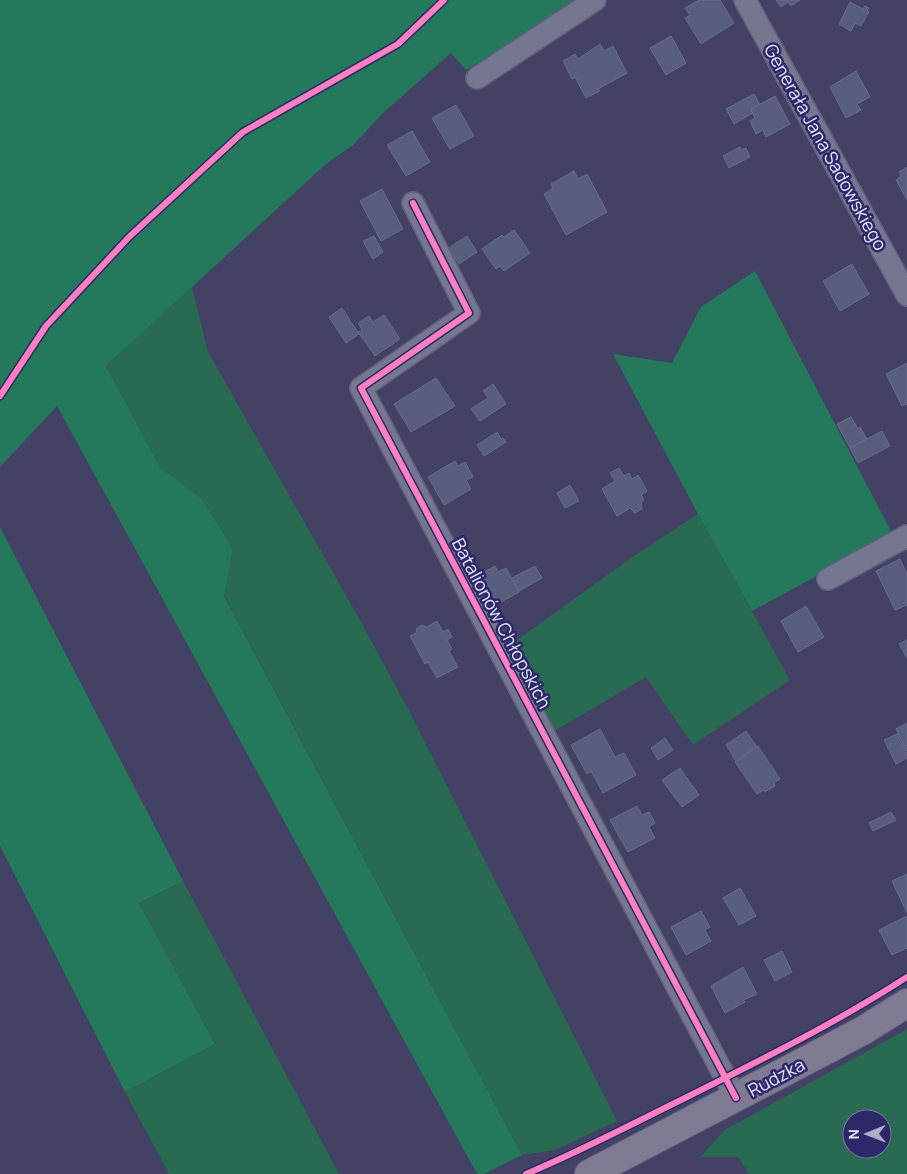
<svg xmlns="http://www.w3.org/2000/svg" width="907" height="1174" viewBox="0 0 907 1174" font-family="Manrope,sans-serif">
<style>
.green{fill:#296a53;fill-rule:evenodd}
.forest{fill:#24785b}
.building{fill:#585e7c;stroke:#676c89}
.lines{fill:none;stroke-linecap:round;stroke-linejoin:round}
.minor-casing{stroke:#61607c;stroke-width:24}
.major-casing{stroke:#61607c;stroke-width:30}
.minor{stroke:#757690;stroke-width:21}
.major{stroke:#7f7b93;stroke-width:28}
.cycleway-casing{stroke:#2d2868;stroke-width:9}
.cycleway{stroke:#ff80c0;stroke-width:6}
.labels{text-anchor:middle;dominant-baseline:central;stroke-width:5;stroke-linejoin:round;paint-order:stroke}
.street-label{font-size:18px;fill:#e5e7ff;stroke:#2d2868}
</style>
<rect width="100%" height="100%" fill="#434265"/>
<!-- green -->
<g class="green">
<polygon points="192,287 208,352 366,631 410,713 617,1121 555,1150 522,1155 224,595 233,549 202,499 160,467 106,366"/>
<polygon points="698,514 790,680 693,745 646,677 551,733 509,650 517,640 634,556"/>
<polygon points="183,881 339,1174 169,1174 125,1092 215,1044 139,903"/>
<path d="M907 1029V1174H749L738 1157H700L725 1130ZM852 1119H882V1149H852Z"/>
</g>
<!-- forest -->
<g class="forest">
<polygon points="0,0 584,0 466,70 451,53 384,112 353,145 326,164 106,366 160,467 202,499 233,549 224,596 522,1155 484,1174 477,1174 57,406 0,467"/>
<polygon points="755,271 893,535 752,611 698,514 613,354 672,363 701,307"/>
<polygon points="0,527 183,881 139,903 215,1044 125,1092 0,846"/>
</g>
<!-- building -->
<g class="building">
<polygon points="699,0 720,0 734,23 701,44 685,18 690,15 685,8"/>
<polygon points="776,0 800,0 791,6 788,2 781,7"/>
<polygon points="850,2 863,9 865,6 869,8 867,11 869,12 861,26 855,23 851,31 839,24"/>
<polygon points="671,36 686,63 666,75 650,48"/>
<polygon points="600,44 604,51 613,46 627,73 598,89 600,91 586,98 575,77 572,79 563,61 575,54 578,59"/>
<polygon points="856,71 870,97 857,104 861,110 846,118 830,87"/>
<polygon points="754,94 760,105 751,109 753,113 734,124 726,109"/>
<polygon points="775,96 790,124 766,137 763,130 756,134 750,121 755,118 751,109"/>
<polygon points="456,105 474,136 450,149 432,118"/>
<polygon points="412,131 430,162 406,176 387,145"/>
<polygon points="740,147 742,150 746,148 750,157 729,168 723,156"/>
<polygon points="907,167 907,200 896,180 901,176 899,172"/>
<polygon points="574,171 578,179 587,174 607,212 566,235 544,194 553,188 551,184"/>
<polygon points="382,189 403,229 381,241 360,201"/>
<polygon points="514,230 530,253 504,271 500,266 496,269 482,249 502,235 504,237"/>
<polygon points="374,236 383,252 373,259 363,241"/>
<polygon points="467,236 477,252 459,264 449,248"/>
<polygon points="852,264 869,294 840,311 823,281"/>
<polygon points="342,308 359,334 346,343 329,317"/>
<polygon points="384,315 400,339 375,356 358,332 362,330 358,323 369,316 373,322"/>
<polygon points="907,363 907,404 902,406 886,374"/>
<polygon points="436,378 455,406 411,432 394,404"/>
<polygon points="493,384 506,404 480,421 471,409 488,398 483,391"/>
<polygon points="851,417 858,429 860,427 867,439 850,448 837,424"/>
<polygon points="882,431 890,446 858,463 850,448"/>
<polygon points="497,432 501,439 503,438 506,442 484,456 477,445"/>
<polygon points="455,461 458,466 465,462 473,477 466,480 471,489 444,505 428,477"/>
<polygon points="619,468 624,476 629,473 632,479 638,475 647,491 641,495 644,500 641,502 642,509 635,513 630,508 617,516 602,489 615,481 610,473"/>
<polygon points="570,485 579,501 565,508 557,493"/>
<polygon points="900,559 907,574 907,605 895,610 876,571"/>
<polygon points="495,566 498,572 506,568 519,592 494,606 481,582 485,579 482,573"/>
<polygon points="535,566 542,578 519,591 512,578"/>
<polygon points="806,606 824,637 798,652 781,621"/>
<polygon points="437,621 443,632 448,629 452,637 447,640 452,649 449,651 458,667 437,678 428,662 425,664 410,636 416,633 417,628 422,625 427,627"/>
<polygon points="907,640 907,658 899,644"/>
<polygon points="907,723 907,751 896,729"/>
<polygon points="600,729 615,757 624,753 636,775 603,793 591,771 587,774 571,745"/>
<polygon points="746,731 757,747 736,761 726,745"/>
<polygon points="897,734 907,754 907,758 896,764 884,740"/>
<polygon points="665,738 673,750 658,760 651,748"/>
<polygon points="758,746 780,779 774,783 775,786 765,792 764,790 757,794 735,762"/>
<polygon points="680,768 699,795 682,807 662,780"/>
<polygon points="637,806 642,815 649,812 655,823 649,827 655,838 628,852 610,820"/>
<polygon points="891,812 896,820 873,831 869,823"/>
<polygon points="907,874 907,913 892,881"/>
<polygon points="740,888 756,916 739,925 723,898"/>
<polygon points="701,911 710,927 705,930 711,941 686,955 671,927"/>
<polygon points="907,916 907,948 892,955 879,930"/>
<polygon points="782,951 792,972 775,981 764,960"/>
<polygon points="743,967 757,994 743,1000 745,1002 725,1013 711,986"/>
</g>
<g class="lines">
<!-- minor casing -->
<g class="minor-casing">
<g id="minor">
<polyline points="745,0 907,295"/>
<polyline points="477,78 595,0"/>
<polyline points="413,203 469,313 361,388 736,1098"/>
<polyline points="828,579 907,536"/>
</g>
</g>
<!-- major casing -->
<g class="major-casing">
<polyline id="major" points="589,1174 830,1048 864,1030 907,1003"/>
</g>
<!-- minor -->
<use href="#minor" class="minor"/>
<!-- major -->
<use href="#major" class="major"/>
<!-- cycleway casing -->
<g class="cycleway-casing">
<g id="cycleway">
<polyline points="413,203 469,313 361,388 736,1098"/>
<polyline points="0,396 46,326 129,237 243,132 398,44 444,0"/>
<path d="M526 1174C581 1151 634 1123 687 1097 763 1059 836 1023 907 977"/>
</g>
</g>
<!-- cycleway -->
<use href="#cycleway" class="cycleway"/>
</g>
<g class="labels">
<!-- street labels -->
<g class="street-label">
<text transform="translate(826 147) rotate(61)">Generała Jana Sadowskiego</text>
<text transform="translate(502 623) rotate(62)">Batalionów Chłopskich</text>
<text transform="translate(776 1077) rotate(-28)">Rudzka</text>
</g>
</g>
<!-- north arrow -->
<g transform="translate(867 1134) rotate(269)"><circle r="24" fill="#2d2868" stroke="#7774a4"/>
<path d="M0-4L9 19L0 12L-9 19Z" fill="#acadc9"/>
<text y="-8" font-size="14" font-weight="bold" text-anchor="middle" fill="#e5e7ff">N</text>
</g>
</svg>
